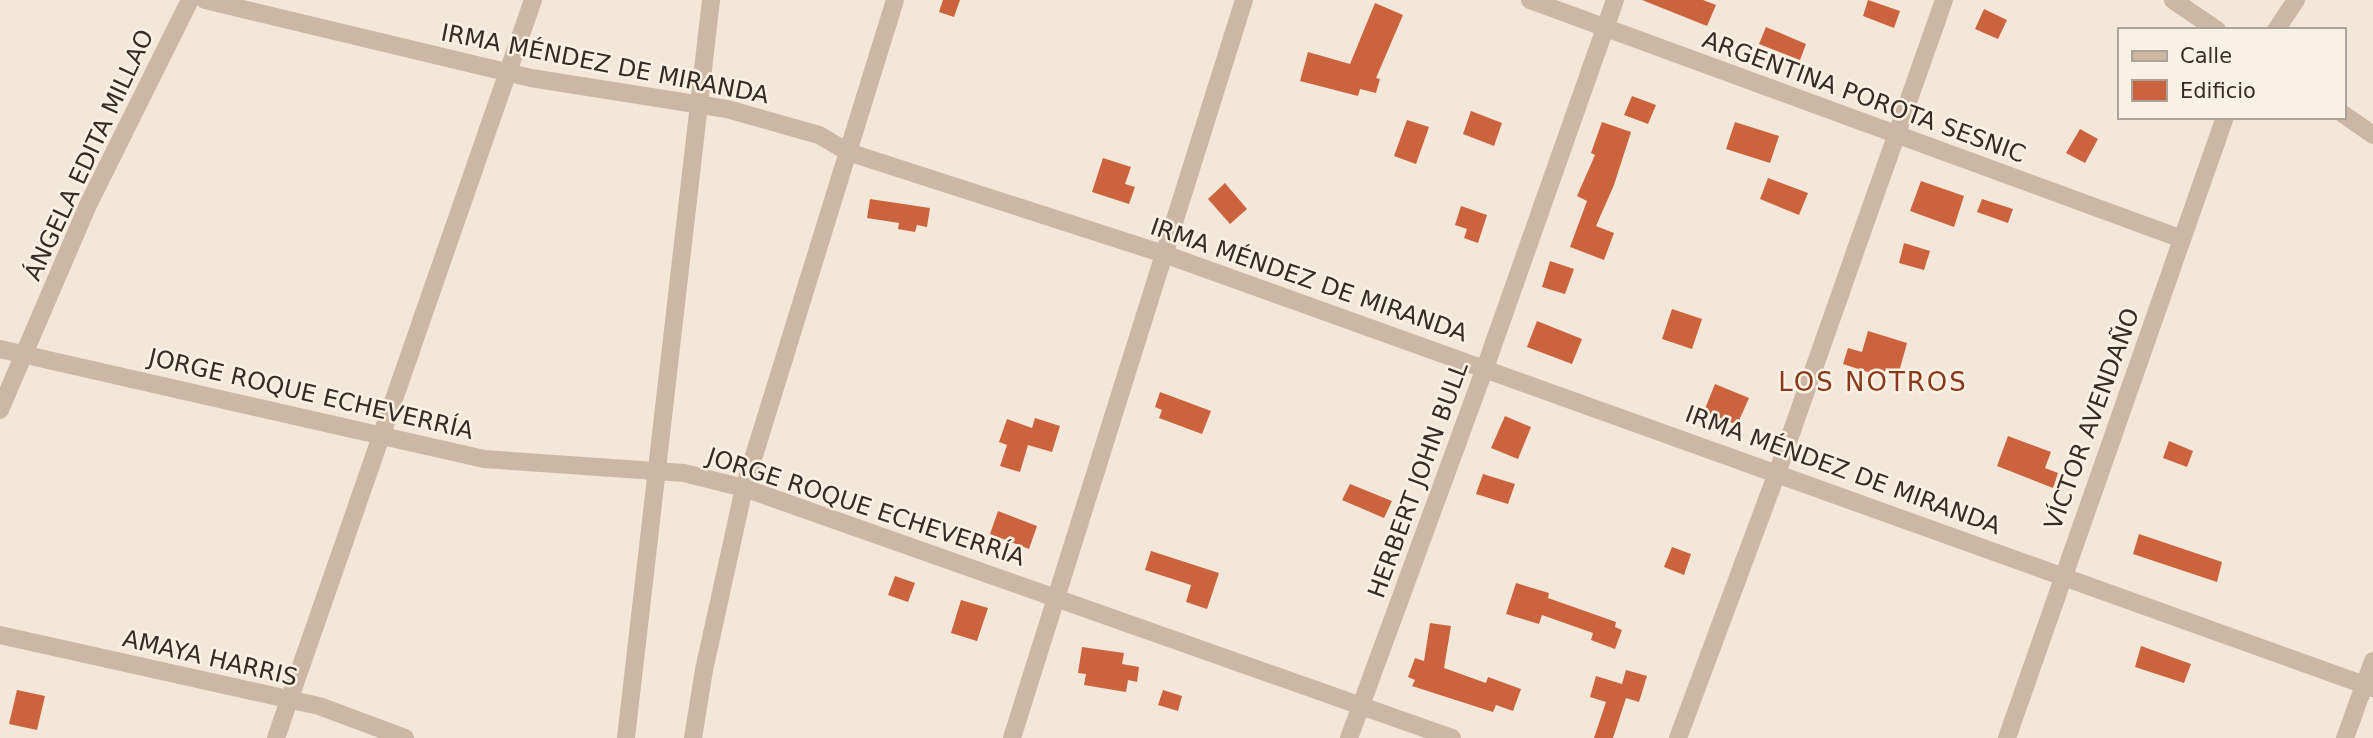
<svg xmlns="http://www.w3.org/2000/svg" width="2373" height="738" viewBox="0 0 2373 738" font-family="'DejaVu Sans',sans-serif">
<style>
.building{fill:#cb643e}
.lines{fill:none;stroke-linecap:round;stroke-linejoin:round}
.minor{stroke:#cbb7a4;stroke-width:18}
.labels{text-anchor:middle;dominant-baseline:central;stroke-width:5;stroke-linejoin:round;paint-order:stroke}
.street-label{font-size:24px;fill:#362c26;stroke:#faf1e5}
.neighbourhood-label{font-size:26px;letter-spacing:2px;fill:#88391c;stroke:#faf1e5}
</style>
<rect width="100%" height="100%" fill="#f2e7d9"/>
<!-- building -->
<g class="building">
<polygon points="943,0 960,0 954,17 939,12"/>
<polygon points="1642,0 1703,0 1716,5 1707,26"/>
<polygon points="1868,0 1900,11 1894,28 1863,16"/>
<polygon points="1375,3 1403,15 1376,78 1380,79 1376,93 1360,89 1358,96 1300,81 1308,52 1350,64"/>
<polygon points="1984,9 2007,20 1998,39 1975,29"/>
<polygon points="1766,27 1806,44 1800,60 1759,44"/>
<polygon points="1632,96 1656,105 1648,124 1624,115"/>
<polygon points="1471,111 1502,123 1494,146 1463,134"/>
<polygon points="1407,120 1429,127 1416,164 1394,156"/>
<polygon points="1602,122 1631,132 1614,185 1596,226 1614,233 1604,260 1570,247 1587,201 1577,196 1595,155 1591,153"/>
<polygon points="1735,122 1779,136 1770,163 1726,149"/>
<polygon points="2080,129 2098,139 2085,163 2066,153"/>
<polygon points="1103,158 1131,167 1125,184 1135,187 1129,204 1092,192"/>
<polygon points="1768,178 1808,193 1799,215 1760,199"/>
<polygon points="1921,181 1964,196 1954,227 1910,211"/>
<polygon points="1225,183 1247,209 1230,224 1208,199"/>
<polygon points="870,199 930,208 927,227 917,225 915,232 898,229 899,223 867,218"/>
<polygon points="1982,199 2013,209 2008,223 1977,212"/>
<polygon points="1461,206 1487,215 1478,243 1464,238 1467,229 1455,225"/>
<polygon points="1904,243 1930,251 1924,270 1899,263"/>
<polygon points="1550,261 1574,269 1565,294 1542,287"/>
<polygon points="1672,309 1702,319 1692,349 1662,339"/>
<polygon points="1537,321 1582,339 1572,364 1527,347"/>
<polygon points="1868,331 1907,343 1899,372 1886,368 1883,377 1843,364 1848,348 1862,352"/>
<polygon points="1715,384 1749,398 1737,425 1704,411"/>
<polygon points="1160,392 1211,411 1202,434 1159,418 1162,410 1155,407"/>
<polygon points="1505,416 1531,427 1518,459 1491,448"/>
<polygon points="1035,418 1060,426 1052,452 1028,445 1020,472 1000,466 1007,445 999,442 1007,419 1032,428"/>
<polygon points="2008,436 2051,452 2045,468 2058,473 2053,488 1997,466"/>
<polygon points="2169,441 2193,451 2187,467 2163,458"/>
<polygon points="1483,474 1515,484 1508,504 1476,494"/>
<polygon points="1350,484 1392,501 1384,518 1342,500"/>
<polygon points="998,511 1037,526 1029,549 990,534"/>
<polygon points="2139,534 2222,562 2217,582 2133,554"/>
<polygon points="1672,547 1691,554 1684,575 1664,567"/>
<polygon points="1151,551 1219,573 1207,609 1186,602 1191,585 1145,570"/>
<polygon points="895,576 915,583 908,602 888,595"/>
<polygon points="1516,583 1549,593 1548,598 1616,622 1615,627 1622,630 1615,649 1591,640 1593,633 1542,615 1539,624 1506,614"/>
<polygon points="961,600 988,608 977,641 951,633"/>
<polygon points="1430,623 1451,626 1444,668 1486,683 1488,677 1521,689 1513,711 1496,705 1493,712 1412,686 1415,680 1408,677 1415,658 1424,661"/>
<polygon points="2141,646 2191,664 2184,683 2135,667"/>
<polygon points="1082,647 1124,653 1122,664 1139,667 1137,682 1128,680 1126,692 1084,685 1086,674 1078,673"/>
<polygon points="1626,670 1647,676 1639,702 1626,698 1613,738 1594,738 1606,702 1590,697 1596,676 1622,684"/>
<polygon points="17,690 45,696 37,730 9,724"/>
<polygon points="1163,690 1182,696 1178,711 1158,705"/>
</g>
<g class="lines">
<!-- minor -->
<g class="minor">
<polyline points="205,0 531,78 727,109 819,135 848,152 1164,254 2373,688"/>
<polyline points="1530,0 2182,239"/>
<polyline points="2173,0 2217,30"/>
<polyline points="2276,30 2296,0"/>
<polyline points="2343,114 2373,135"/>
<polyline points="0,349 484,459 684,473 744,488 1452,738"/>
<polyline points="0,410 88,205 190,0"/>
<polyline points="0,635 319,706 405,738"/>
<polyline points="276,738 533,0"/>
<polyline points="626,738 711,0"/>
<polyline points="693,738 704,670 744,488 895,0"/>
<polyline points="1012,738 1244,0"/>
<polyline points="1349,738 1485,368 1615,0"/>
<polyline points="1678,738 1777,473 1944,0"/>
<polyline points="2007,738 2225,117"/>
<polyline points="2345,738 2373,661"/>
</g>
</g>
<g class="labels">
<!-- street labels -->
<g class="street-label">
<text transform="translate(605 64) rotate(11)">IRMA MÉNDEZ DE MIRANDA</text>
<text transform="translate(1864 97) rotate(20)">ARGENTINA POROTA SESNIC</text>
<text transform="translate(89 155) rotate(-65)">ÁNGELA EDITA MILLAO</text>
<text transform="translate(1309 280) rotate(19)">IRMA MÉNDEZ DE MIRANDA</text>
<text transform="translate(311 394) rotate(13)">JORGE ROQUE ECHEVERRÍA</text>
<text transform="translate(2092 419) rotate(-70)">VÍCTOR AVENDAÑO</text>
<text transform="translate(1843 470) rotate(20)">IRMA MÉNDEZ DE MIRANDA</text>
<text transform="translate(1418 480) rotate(-70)">HERBERT JOHN BULL</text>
<text transform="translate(866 507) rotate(18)">JORGE ROQUE ECHEVERRÍA</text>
<text transform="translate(210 658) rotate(13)">AMAYA HARRIS</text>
</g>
<!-- neighbourhood labels -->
<g class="neighbourhood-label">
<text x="1873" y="382">LOS NOTROS</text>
</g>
</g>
<!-- legend -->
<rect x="2118" y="28" width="228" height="91" fill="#faf1e5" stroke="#aca299" stroke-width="2"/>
<rect x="2132" y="51" width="35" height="10" fill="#cbb7a4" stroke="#aca299" stroke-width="2"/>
<text x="2180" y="63" font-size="21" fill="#362c26">Calle</text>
<rect x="2132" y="80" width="35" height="21" fill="#cb643e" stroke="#aca299" stroke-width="2"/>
<text x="2180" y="98" font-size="21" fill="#362c26">Edificio</text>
</svg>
